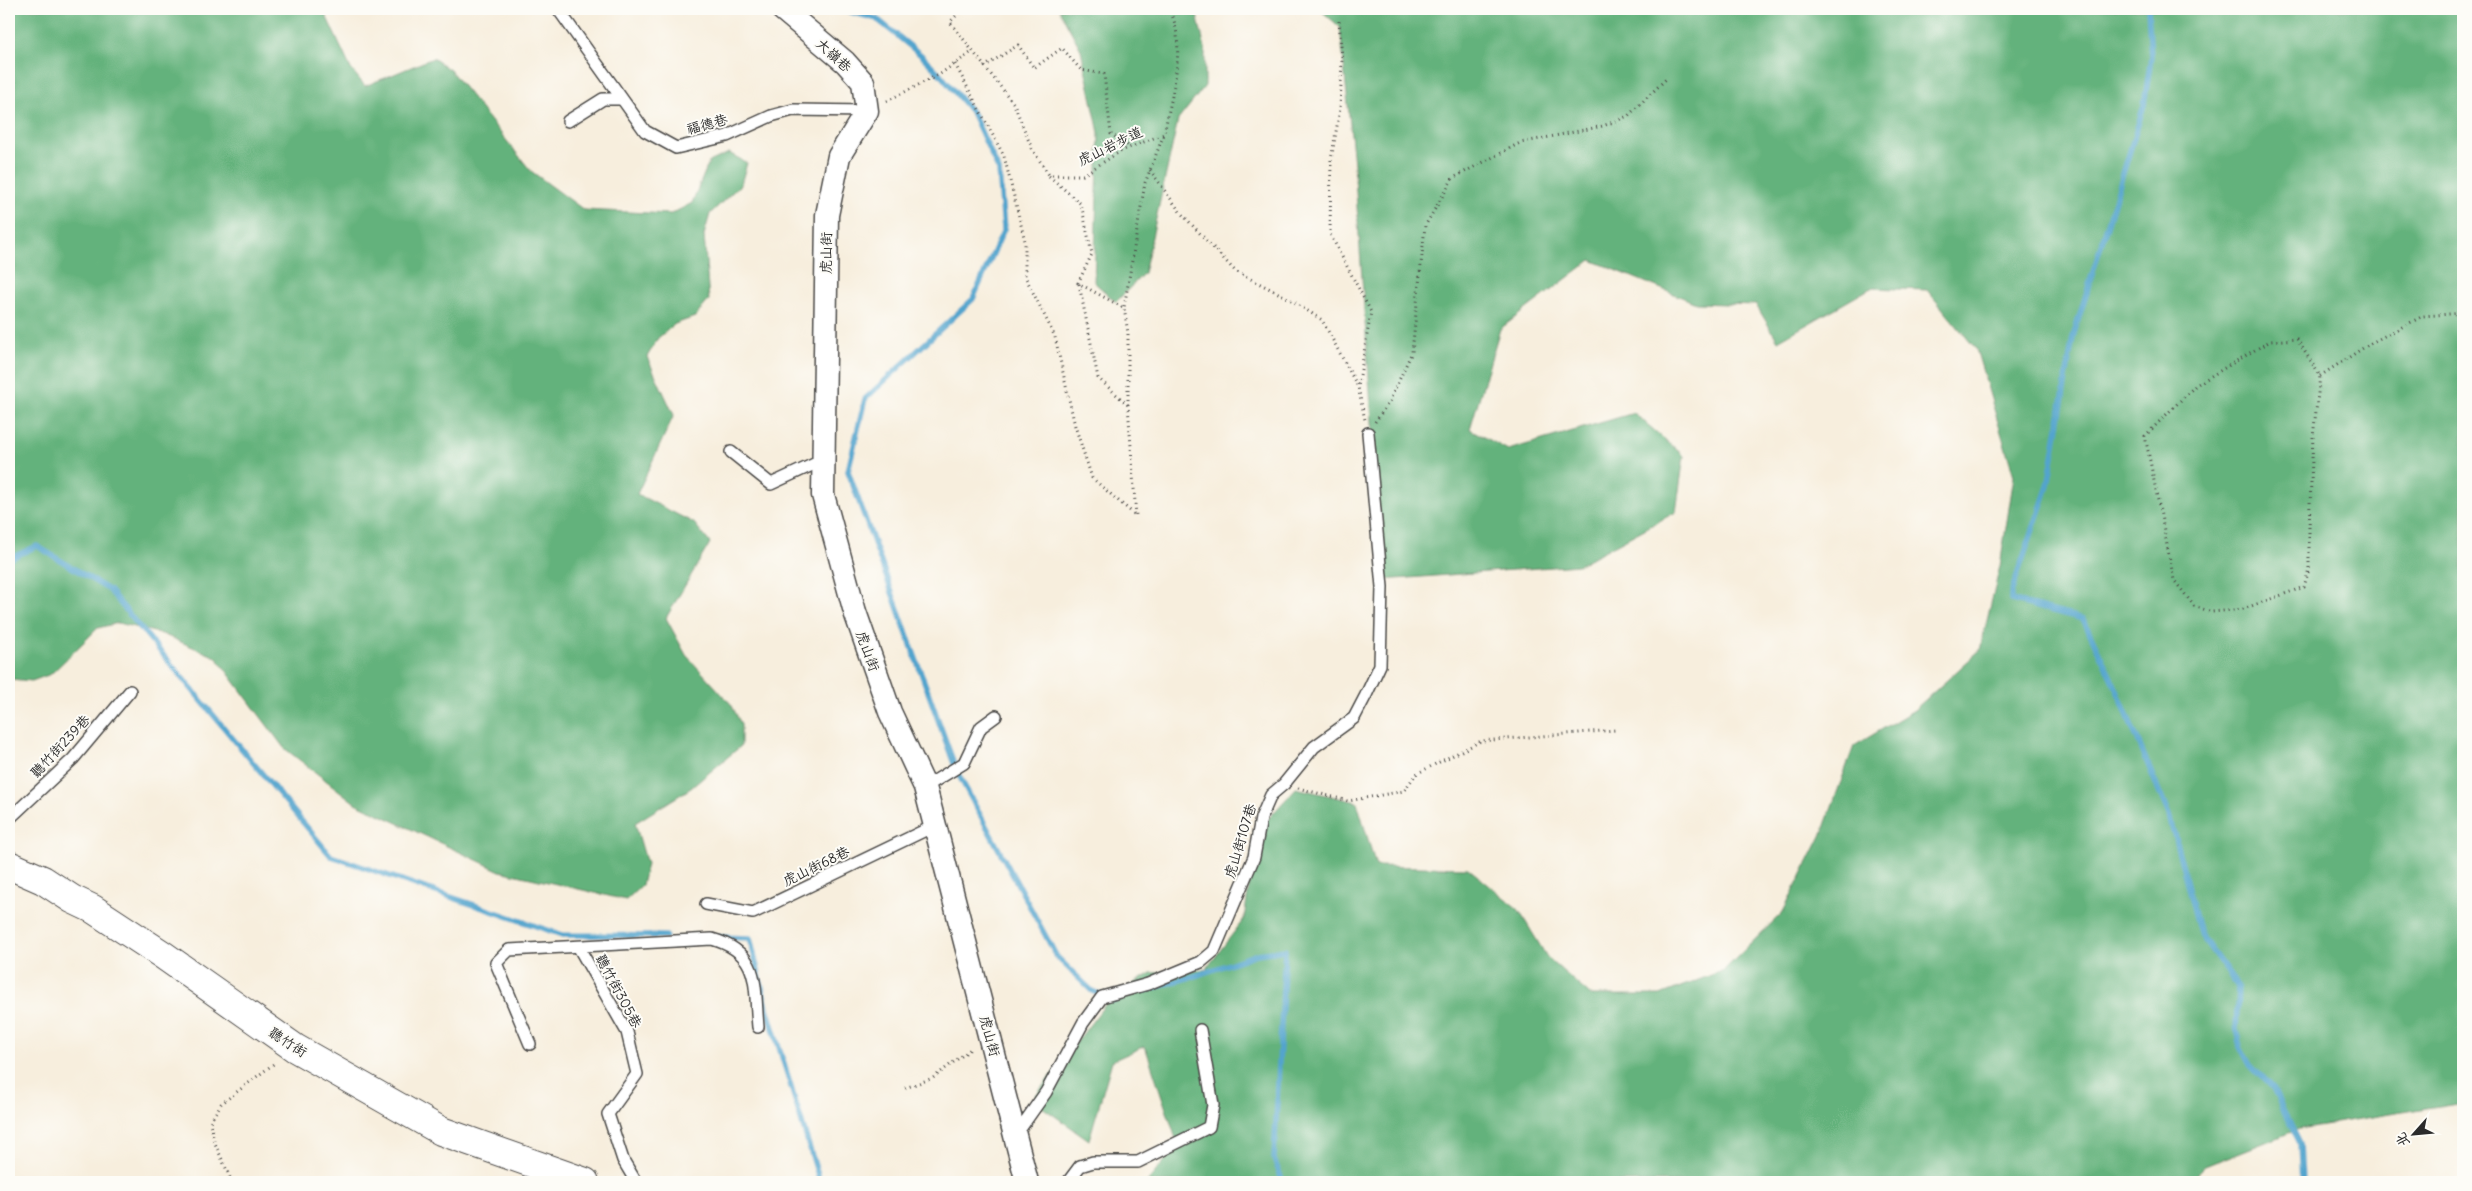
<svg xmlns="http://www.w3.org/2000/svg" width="2472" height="1191" viewBox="0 0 2472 1191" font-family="Delius,'LXGW WenKai TC',sans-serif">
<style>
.forest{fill:#64b27c;stroke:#486e54}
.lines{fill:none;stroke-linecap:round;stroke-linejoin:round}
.stream{stroke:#52a4cd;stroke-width:5.5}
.service-casing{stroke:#4a4846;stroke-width:14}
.minor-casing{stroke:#4a4846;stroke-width:25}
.tertiary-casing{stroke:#4a4846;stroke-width:30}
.path{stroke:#4a4846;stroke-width:3;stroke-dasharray:1 4;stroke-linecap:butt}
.service{stroke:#fff;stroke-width:11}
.minor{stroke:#fff;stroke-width:22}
.tertiary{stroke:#fff;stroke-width:28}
.labels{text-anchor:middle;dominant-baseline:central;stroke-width:4;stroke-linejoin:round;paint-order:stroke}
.street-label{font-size:14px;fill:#2b2b2b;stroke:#fdfcf7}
</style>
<rect width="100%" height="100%" fill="#fdfcf7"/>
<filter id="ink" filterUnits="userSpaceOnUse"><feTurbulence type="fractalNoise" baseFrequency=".02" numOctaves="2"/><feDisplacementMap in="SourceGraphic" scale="10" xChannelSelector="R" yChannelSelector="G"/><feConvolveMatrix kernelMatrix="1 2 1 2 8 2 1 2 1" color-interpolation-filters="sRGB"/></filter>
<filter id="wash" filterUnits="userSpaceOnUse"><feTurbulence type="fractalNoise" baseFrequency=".0096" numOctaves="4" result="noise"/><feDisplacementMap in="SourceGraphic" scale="20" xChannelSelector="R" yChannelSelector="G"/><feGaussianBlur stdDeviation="1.12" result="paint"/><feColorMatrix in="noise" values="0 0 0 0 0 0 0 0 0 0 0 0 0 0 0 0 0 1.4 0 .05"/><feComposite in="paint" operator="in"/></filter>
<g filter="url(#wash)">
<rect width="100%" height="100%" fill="#f7eedd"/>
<!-- forest -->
<g class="forest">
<polygon points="9,9 323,9 351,69 365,86 433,58 450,70 531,171 584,210 671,214 692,203 709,162 729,153 747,163 741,184 710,214 704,235 709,300 695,317 675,324 658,338 647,357 674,415 637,494 694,523 710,543 666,618 686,655 731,704 741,724 741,746 691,788 635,823 647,864 642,885 626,900 500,871 355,803 284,748 216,657 162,634 118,623 98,628 51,674 32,681 9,679"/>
<polygon points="1059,9 1216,9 1197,15 1205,48 1205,86 1178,120 1144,273 1116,302 1094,282 1099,133 1081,50"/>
<polygon points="1319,9 2463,9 2463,1102 2299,1129 2205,1166 2189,1182 1147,1182 1178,1145 1145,1046 1112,1061 1089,1140 1032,1100 1111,997 1151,973 1206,969 1244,919 1257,831 1296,788 1357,802 1376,866 1468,868 1518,909 1547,957 1590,995 1660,995 1724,970 1783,912 1821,836 1854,746 1914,710 1980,650 2000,566 2014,476 1976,349 1927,290 1871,288 1778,341 1756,305 1696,303 1591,260 1500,329 1470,429 1508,450 1634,413 1684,456 1676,512 1578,565 1383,580 1354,164 1340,27"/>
</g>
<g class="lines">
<!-- stream -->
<g class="stream">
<polyline points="840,9 877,19 921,55 940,74 973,114 999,171 1004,229 973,299 865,399 848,471 957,772 1057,957 1092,991 1114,1000 1122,997"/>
<polyline points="2148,9 2151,57 2144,105 2073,337 2048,486 2011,593 2011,600 2083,619 2116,688 2169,815 2200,934 2238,987 2236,1030 2240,1046 2250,1065 2273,1089 2300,1144 2302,1182"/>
<polyline points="9,559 37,546 109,590 331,856 562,935 666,936"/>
<polyline points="716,937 750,938 767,1008 820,1182"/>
<polyline points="1145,990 1198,975 1257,954 1285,950 1274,1159 1283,1182"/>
</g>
</g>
</g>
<g filter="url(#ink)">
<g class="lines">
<!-- service casing -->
<g class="service-casing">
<g id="service">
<polyline points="558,9 645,131 676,148 727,136 771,116 793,110 867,111"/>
<polyline points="568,121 603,99 621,99"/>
<polyline points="731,452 771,484 823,460"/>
<polyline points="925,787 964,763 981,727 996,716"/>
<polyline points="9,819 73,759 130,691"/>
<polyline points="706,904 753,913 936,825"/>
<polyline points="579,948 627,1032 637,1074 608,1114 623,1160 636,1182"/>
<path d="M530 1044 496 963 509 950 712 939C761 953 754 984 758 1027"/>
<polyline points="1015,1136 1046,1092 1083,1023 1102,997 1148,984 1201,962 1214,951 1254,857 1261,818 1271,795 1284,784 1314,747 1354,718 1366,695 1380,665 1382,587 1368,433"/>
<polyline points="1068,1182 1080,1166 1093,1162 1138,1162 1209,1127 1213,1105 1200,1030"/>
</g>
</g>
<!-- minor casing -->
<g class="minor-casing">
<polyline id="minor" points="782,9 845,62 863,82 867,111 839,156 827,215 823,495 855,612 890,712 925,787 1027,1182"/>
</g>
<!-- tertiary casing -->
<g class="tertiary-casing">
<polyline id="tertiary" points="9,865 43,880 72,899 93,909 163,955 295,1048 441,1131 585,1182"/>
</g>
<!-- path -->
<g class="path">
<path d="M963 9 950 22 1014 104 1032 149 1049 175H1083L1121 151 1164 134C1171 97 1188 43 1169 9"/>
<polyline points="1339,21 1342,57 1340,109 1331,160 1330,234 1371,312 1358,387 1365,420"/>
<polyline points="955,64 1004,156 1025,241 1025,276 1055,337 1075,426 1092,478 1136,516 1128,405 1128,333 1124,308"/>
<polyline points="984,67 1018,45 1034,68 1062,48 1081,70 1104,74 1111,134 1130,147"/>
<polyline points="887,101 940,74 972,52"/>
<polyline points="1150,170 1181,213 1235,271 1288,298 1322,320 1358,387"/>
<polyline points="1049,176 1081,204 1092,254 1078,283 1124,308 1145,183 1164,134"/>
<polyline points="1079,284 1098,378 1128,405"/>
<polygon points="2297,339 2320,376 2313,437 2309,527 2309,569 2304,587 2243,609 2212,612 2194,606 2174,580 2145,436 2196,385 2270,341"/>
<polyline points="2320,376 2371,343 2423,316 2463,313"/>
<polyline points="1375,422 1389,402 1412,352 1425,226 1453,178 1520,143 1603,126 1628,116 1667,78"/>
<polyline points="1298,788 1348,801 1404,791 1416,774 1481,741 1615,730"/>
<polyline points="905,1088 933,1078 972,1048"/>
<polyline points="232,1182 214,1141 210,1122 221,1104 276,1062"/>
</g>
<!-- service -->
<use href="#service" class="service"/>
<!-- minor -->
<use href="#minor" class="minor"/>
<!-- tertiary -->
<use href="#tertiary" class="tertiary"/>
</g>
</g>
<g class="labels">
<!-- street labels -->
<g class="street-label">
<text transform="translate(834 55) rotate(42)">大嶺巷</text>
<text transform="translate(707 124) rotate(-15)">福德巷</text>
<text transform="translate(1110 146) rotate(-26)">虎山岩步道</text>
<text transform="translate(826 253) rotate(-89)">虎山街</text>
<text transform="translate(868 651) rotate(70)">虎山街</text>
<text transform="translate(60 746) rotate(-47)">聽竹街239巷</text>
<text transform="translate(1240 841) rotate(-73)">虎山街107巷</text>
<text transform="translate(816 866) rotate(-26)">虎山街68巷</text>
<text transform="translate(619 991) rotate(62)">聽竹街305巷</text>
<text transform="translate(990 1036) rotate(75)">虎山街</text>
<text transform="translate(288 1042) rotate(33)">聽竹街</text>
</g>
</g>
<!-- margin -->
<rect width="2472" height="1191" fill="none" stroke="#fdfcf7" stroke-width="30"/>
<!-- north arrow -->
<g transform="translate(2414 1134) rotate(243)" stroke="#fdfcf7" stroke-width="4" paint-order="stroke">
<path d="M0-4L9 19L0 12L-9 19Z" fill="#2b2b2b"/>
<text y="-8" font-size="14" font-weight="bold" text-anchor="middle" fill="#2b2b2b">北</text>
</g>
</svg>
